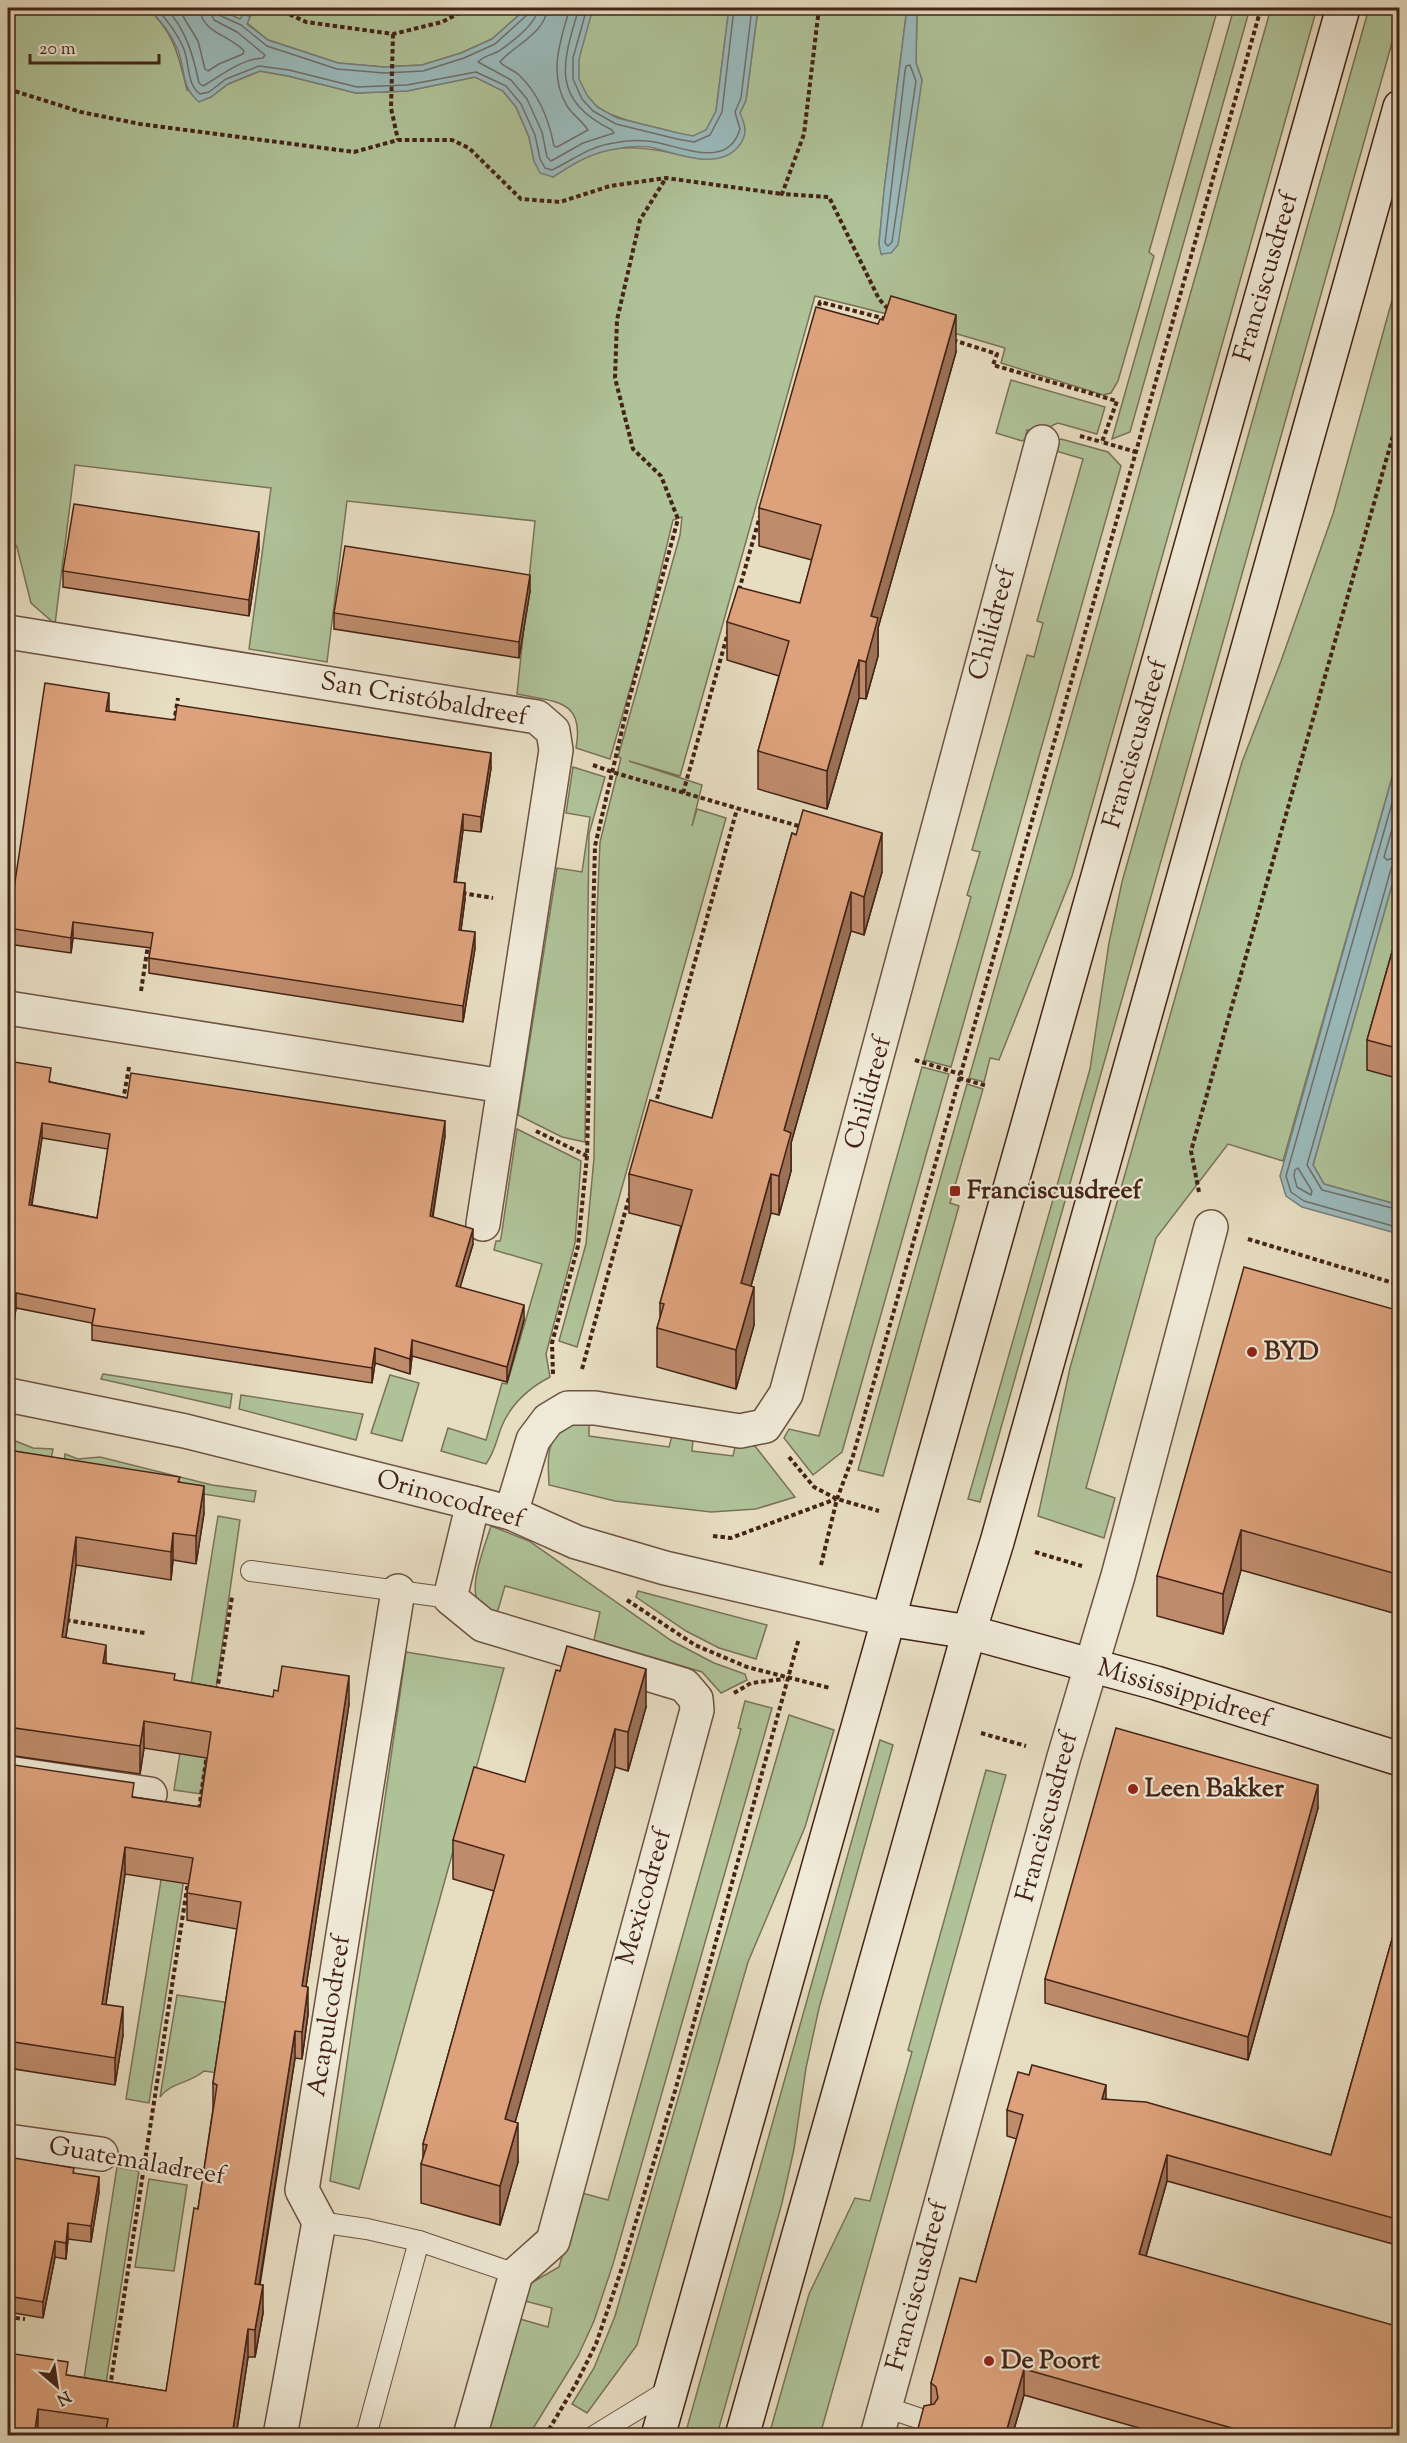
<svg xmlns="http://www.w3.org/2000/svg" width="1407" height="2443" viewBox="0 0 1407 2443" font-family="'Sorts Mill Goudy',serif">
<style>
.green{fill:#afc298;stroke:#7a7258;stroke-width:1.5}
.water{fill:#9ababc;stroke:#787e7a;stroke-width:1.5}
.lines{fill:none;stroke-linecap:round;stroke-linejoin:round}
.shore{stroke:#6f6e6a;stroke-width:1.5}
.lane-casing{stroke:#6d5242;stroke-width:22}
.street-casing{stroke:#6d5242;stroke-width:36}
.secondary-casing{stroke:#442317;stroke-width:36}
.path{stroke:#442317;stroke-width:4;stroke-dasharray:4.5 3;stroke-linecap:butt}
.lane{stroke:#efe9d7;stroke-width:20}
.street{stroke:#efe9d7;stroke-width:33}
.secondary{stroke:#efe9d7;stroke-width:33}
.wall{fill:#be8b6b;stroke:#442317;stroke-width:1.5;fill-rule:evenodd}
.shaded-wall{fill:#9b7157;stroke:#442317;stroke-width:1.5}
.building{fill:#dda27c;stroke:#442317;stroke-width:1.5;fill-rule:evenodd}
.poi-dot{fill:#8f2418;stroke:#efe9d7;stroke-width:2}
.labels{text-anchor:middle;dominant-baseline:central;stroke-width:4.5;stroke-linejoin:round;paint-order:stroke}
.street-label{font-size:26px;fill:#442317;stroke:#efe9d7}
.poi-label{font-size:26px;font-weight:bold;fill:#442317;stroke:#efe9d7;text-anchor:start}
</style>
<rect width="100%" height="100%" fill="#e7ddc1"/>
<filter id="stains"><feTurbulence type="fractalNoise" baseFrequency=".00333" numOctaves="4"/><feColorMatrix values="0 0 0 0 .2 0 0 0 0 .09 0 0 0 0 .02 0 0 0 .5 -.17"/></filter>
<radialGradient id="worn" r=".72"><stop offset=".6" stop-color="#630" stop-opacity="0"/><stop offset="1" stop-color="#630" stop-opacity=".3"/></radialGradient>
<!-- green -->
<g class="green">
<path d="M8 8H147C174 32 179 56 187 90L211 97 228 84 260 71 288 76 356 93 407 91 475 77 503 91 516 107 529 137 534 161 553 177C564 170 576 160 589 155 624 142 655 149 690 157L740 113 746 100 758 8H907L884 191 879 244 882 254 922 80 916 63 917 8H1218L1149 252 1154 256 1118 381 1111 393 1103 395 1001 363 1005 348 903 318 815 296 680 776 629 761 702 785 692 826 697 809 726 818 577 1347 559 1341 586 1244 594 1158 597 912 600 842 621 758 618 757 680 535 682 517 673 520 645 636 610 759 576 748C585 699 555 702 517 694L535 521 347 501 327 662 249 649 271 488 75 465 55 624 31 603 17 547 8 534Z"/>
<polygon points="208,8 527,8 492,39 461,53 422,65 384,67 338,63 268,40 247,23 250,17 241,20 222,10"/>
<path d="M593 8H729L716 111 706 130C702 132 697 135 693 136 684 137 671 131 662 129 631 121 588 116 579 80 574 58 587 28 593 8Z"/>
<polygon points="1234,8 1250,8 1130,432 1112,439"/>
<polygon points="1271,8 1317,8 1072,876 999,1060 990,1058 984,1082 969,1078"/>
<polygon points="1369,8 1399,8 1399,18 980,1502 968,1499 1090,1069 1109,943 1122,882"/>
<polygon points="1399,275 1399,753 1283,1161 1228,1144 1156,1238 1086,1488 1115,1498 1104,1538 1038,1516 1070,1368 1242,762 1281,661 1333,514"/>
<polygon points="1011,380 1105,407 1097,434 1058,423 1051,426 1045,435 1027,430 1025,439 1022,441 996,433"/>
<polygon points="1061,439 1108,452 1121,466 951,1067 924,1060 971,897 967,895 980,852 972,850 1027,655 1034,657 1043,623 1037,621 1083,459 1056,451 1057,440"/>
<polygon points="573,767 605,777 589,834 585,1142 562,1137 518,1115 557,868 582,872 590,817 566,813"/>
<polygon points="1399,860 1399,1205 1324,1184 1313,1165"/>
<polygon points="922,1067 949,1074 842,1452 813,1475 784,1438 789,1429 819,1436"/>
<polygon points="967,1084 983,1089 950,1203 959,1206 883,1476 858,1470"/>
<path d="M517 1129 581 1161 575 1243 546 1354 550 1377C529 1388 510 1405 501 1428 496 1442 495 1451 486 1464L441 1451 448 1428 486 1440 502 1383 507 1384 542 1264 494 1250 496 1241H500L501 1238Z"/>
<polygon points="103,1374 232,1394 230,1408 101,1379"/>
<polygon points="390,1375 419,1383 402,1441 371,1433"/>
<polygon points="241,1395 363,1414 356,1440 239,1409"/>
<path d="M577 1423 589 1424V1436L669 1447 672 1436 693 1440 692 1451 733 1456 736 1443 755 1446 795 1497 756 1509 711 1512 615 1501 549 1485C548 1458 544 1433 577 1423Z"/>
<polygon points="8,1438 33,1448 53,1449 49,1470 8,1464"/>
<polygon points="65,1454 78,1459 100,1457 212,1485 256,1491 254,1502 63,1472"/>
<polygon points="218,1516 240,1520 201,1794 174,1790"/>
<path d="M491 1526 529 1541 672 1641 714 1663 745 1674 747 1680 721 1693 702 1672 594 1640 600 1612 505 1586 498 1610 495 1613C490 1610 483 1606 479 1602 467 1588 486 1543 491 1526Z"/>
<polygon points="638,1591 767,1625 756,1659 719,1648 686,1631 636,1597"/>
<polygon points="406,1652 504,1668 359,2189 330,2181"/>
<polygon points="745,1701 772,1708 613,2264 594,2321 578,2356 529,2435 487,2436 520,2319 548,2327 552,2308 525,2301 531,2283 559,2267 580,2195 582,2193 608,2200 741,1729 738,1728"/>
<polygon points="789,1715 834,1730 805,1827 748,1962 637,2345 587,2413 572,2404 594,2368 615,2316"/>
<polygon points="880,1740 893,1745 819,2008 806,2068 794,2149 782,2203 717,2435 685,2435"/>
<polygon points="986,1770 1006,1775 820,2435 769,2435 809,2294 855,2198 870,2201 912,2052 908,2050"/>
<polygon points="173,1805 195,1808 149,2103 126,2099"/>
<path d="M177 1995 230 2003 219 2073 204 2071C189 2084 171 2082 160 2097Z"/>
<polygon points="117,2167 139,2171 98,2435 75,2436"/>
<polygon points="149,2179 187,2185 174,2271 135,2267"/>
</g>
<!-- water -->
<g class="water">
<path d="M147 8C182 7 208 3 240 19L244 14 250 17 247 24 268 40 338 63 384 67 422 65 461 53 492 39 527 8H593L579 59V79L587 95 597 107 617 118 678 133 693 136 706 130 716 111 729 8H758L746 100 740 113C746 126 748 135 738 147 716 172 675 152 649 147 639 146 626 147 616 149 592 152 573 164 553 177L540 173 534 161 529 137 516 107 503 91 475 77 407 91 356 93 288 76 260 71 228 84 211 97 199 102C180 86 186 71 178 50 171 34 160 19 147 8Z"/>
<polygon points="907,8 917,8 916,63 922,80 898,245 891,253 881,254 879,244 884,191"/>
<polygon points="1399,753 1399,860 1313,1165 1324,1184 1399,1205 1399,1234 1302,1207 1286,1196 1280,1176"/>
</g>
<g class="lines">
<!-- shore -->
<g class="shore">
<path d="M156 8C167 20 176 31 183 47 190 62 186 84 200 94L209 92 226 79 259 66 289 70 357 87 407 85 476 72 506 86 521 104 535 135 540 159 545 168 552 170C573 160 590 146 614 143 624 141 637 140 647 141 676 143 727 173 740 129L735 112 741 98 752 8"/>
<path d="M166 8C186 30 193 54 199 83L203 86C221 76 240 59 263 58L265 55 237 32 214 20 209 8"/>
<path d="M178 8 198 41 205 69 208 71 219 64 243 54 244 51C230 35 201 33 200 8"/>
<polyline points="216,8 219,15 241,25 267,46 337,69 384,73 423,71 464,58 495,44 528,14 530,8"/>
<path d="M538 8C537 23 512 42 499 51 492 55 483 56 478 62L511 80 527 99 542 132 547 157 551 161 583 143 614 133 612 130C550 99 562 64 579 8"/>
<path d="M547 8C546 33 514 45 500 62 505 68 513 69 519 75 538 93 549 120 554 146L557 147 588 130C583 122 573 115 567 106 548 74 560 41 570 8"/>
<polyline points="587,8 573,58 573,79 582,99 593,111 616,124 677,139 694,142 710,135 722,112 734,8"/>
<polygon points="910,65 916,81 892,242 888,246 885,243 905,71 906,66"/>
<polyline points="1400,775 1286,1176 1291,1192 1304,1201 1400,1228"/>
<polyline points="1400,802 1384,857 1387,860 1400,856"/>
<polyline points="1400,864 1394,865 1391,869 1307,1165 1322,1190 1400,1210"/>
<polygon points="1298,1168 1312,1191 1311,1195 1297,1187 1294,1176 1295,1170"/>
</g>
<!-- lane casing -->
<g class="lane-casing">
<g id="lane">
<polyline points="251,1571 450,1598"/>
<polyline points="319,2222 367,2229 419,2241"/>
<polyline points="885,2407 927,2421"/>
<polyline points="366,2436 419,2241 516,2274"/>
<polyline points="594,2436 672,2388"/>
</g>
</g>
<!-- street casing -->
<g class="street-casing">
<g id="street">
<polyline points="8,632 537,717 553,731 556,750 483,1224"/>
<polyline points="8,1008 503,1086"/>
<polyline points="8,1395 185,1431 473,1503 511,1513 576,1542 665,1568 887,1619"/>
<path d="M511 1513 533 1440 548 1420 568 1408H595L740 1431 765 1426 786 1394C873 1077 956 759 1042 442"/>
<polyline points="8,1773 150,1794"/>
<polyline points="8,2141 101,2154"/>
<polyline points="280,2436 319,2222 302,2190 398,1591"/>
<polyline points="470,2436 516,2274 553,2241 697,1710 696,1699 684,1685 483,1625 450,1598 473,1503"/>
<polyline points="877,2436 1064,1757 1118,1576 1211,1227"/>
</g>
</g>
<!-- secondary casing -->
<g class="secondary-casing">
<g id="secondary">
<polyline points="887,1619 969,1632 1156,1683 1400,1759"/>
<polyline points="658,2436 1343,8"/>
<polyline points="742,2436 969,1632 997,1542 1400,107"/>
</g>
</g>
<!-- path -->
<g class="path">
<polyline points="276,8 306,22 393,34 442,22 469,8"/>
<polyline points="819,8 804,134 782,194 829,197 879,299 890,311"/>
<polyline points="393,34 391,108 398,140"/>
<polyline points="8,89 81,112 140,124 354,152 398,140 452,140 469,148 521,199 560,202 610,186 666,178 782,194"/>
<polyline points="817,313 820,302 886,319"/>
<polyline points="953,340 997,354 993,365 1117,401 1102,442 1136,452"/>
<polyline points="1080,436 1102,442"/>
<polyline points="739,590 760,516"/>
<polyline points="174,723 178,698"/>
<polyline points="593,765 612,772 802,827"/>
<polyline points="683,793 729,629"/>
<polyline points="462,893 493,898"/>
<polyline points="141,991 148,945"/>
<polyline points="915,1060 960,1074"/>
<polyline points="959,1078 987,1086"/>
<polyline points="123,1101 129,1067"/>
<polyline points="655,1106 737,809"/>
<polyline points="536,1131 587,1156"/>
<polyline points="1199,1192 1191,1151 1400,411"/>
<polyline points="1248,1239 1400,1285"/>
<polyline points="582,1369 630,1194"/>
<polyline points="553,1374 552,1343 578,1246 587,1156 595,846 629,700 678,519 661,476 633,449 615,378 617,320 640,220 666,178"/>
<polyline points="789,1457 814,1487 837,1499 879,1511"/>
<polyline points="713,1536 731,1538 836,1499"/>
<polyline points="1035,1552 1082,1566"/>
<polyline points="821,1565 837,1499 853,1456 1261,8"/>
<polyline points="627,1600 695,1645 747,1667 830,1688"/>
<polyline points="66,1620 145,1633"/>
<polyline points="217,1691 232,1597"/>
<polyline points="734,1693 751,1683 784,1679"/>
<polyline points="981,1733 1026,1746"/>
<polyline points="199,1809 207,1754"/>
<polyline points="137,2161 207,2173"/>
<polyline points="8,2317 25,2319"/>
<polyline points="110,2387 188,1882"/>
<polyline points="545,2436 576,2384 596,2344 623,2265 675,2091 799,1638"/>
</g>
<!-- lane -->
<use href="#lane" class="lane"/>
<!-- street -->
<use href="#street" class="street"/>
<!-- secondary -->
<use href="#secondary" class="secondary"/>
</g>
<!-- wall -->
<g class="wall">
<polygon points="956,352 878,628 878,656 866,699 859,698 827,809 758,789 758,751 779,676 727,660 727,622 800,603 812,560 759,546 759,508"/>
<polygon points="259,549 249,616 63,587 63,571"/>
<polygon points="530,591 519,658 334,629 334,613"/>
<polygon points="109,708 108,711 491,768 481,832 463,830 456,882 465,899 461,930 475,948 463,1022 149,973 149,958 151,948 73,938 71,953 8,944 8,925"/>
<polygon points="792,833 882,872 864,935 851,931 791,1143 791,1171 779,1215 771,1213 751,1286 754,1325 736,1389 657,1367 657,1328 660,1318 660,1303 681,1226 629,1213 629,1174 712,1118"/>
<polygon points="1400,924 1400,1079 1367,1070 1367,1040"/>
<path d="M8 1061 51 1082 127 1098 445 1136 433 1217 473 1244 460 1287 524 1320 507 1382 412 1356 410 1374 375 1363 372 1383 92 1340V1323L16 1308 13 1328 8 1327ZM42 1138 108 1149 97 1218 32 1205Z"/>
<polygon points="1400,1311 1400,1615 1241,1570 1223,1634 1157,1616 1157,1576"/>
<polygon points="8,1450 180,1482 204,1513 196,1564 173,1560 171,1580 76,1565 66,1637 106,1663 175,1680 273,1697 349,1704 306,1986 308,2014 302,2059 295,2058 260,2285 263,2313 255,2357 248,2357 236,2436 8,2436 68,2375 166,2391 198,2209 213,2109 213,2083 237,1929 187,1920 187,1893 189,1884 125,1874 106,2004 123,2035 115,2085 8,2068 8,1764 134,1797 200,1807 207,1758 144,1748 140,1774 8,1755"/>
<polygon points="646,1707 628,1771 615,1767 515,2122 518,2162 500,2225 421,2203 421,2164 423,2159 423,2144 494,1891 453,1879 453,1840 525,1782"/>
<polygon points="1318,1808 1248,2060 1045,2003 1045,1979"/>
<polygon points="1400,1911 1400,2246 1167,2181 1146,2256 1400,2436 1167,2436 1024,2395 1012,2436 916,2436 931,2405 931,2383 976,2282 1017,2139 1007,2136 1007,2110 1106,2099 1331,2155"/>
<polygon points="8,2157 74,2173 99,2192 91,2242 68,2239 66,2259 55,2257 43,2318 8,2312"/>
</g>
<!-- shaded-wall -->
<g class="shaded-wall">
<polygon points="956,315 956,352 878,628 878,656 866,699 866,662 871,616"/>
<polygon points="259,532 259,549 249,616 249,600"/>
<polygon points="530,575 530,591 519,658 519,642"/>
<polygon points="859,660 859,698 827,809 827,771"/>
<polygon points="109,693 109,708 106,726 106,711"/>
<polygon points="491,753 491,768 481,832 481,817"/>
<polygon points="463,814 463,830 454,897 454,882"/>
<polygon points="882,833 882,872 864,935 864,897"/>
<polygon points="465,883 465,899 459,945 459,930"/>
<polygon points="851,892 851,931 791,1143 791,1171 779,1215 779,1176 784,1130"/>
<polygon points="73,922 73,938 71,953 71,938"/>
<polygon points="475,932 475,948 463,1022 463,1006"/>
<polygon points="445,1121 445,1136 430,1231 430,1216"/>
<polygon points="42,1123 42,1138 29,1220 29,1205"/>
<polygon points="771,1174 771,1213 741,1322 741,1283"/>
<polygon points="473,1229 473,1244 456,1301 456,1286"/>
<polygon points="754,1287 754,1325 736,1389 736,1350"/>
<polygon points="16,1293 16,1308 13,1328 13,1313"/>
<polygon points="524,1305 524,1320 507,1382 507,1367"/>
<polygon points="412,1340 412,1356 410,1374 410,1359"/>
<polygon points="375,1348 375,1363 372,1383 372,1368"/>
<polygon points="204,1486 204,1513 196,1564 196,1536"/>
<polygon points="1241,1530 1241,1570 1223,1634 1223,1594"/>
<polygon points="173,1533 173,1560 171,1580 171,1552"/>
<polygon points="76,1537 76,1565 62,1664 62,1637"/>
<polygon points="106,1645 106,1672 103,1663"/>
<polygon points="646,1669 646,1707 628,1771 628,1732"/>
<polygon points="349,1676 349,1704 302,2013 302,1986"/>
<polygon points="144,1721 144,1748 140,1774 140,1746"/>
<polygon points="615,1729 615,1767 505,2158 505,2119"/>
<polygon points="1318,1785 1318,1808 1248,2060 1248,2037"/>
<polygon points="125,1847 125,1874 102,2031 102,2004"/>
<polygon points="308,1987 308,2014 302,2059 302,2032"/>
<polygon points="123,2007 123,2035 115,2085 115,2058"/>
<polygon points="295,2031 295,2058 255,2311 255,2284"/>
<polygon points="1106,2085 1106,2112 1102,2099"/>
<polygon points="518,2123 518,2162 500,2225 500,2186"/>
<polygon points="1167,2155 1167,2181 1139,2280 1139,2254"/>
<polygon points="99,2177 99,2192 91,2242 91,2226"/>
<polygon points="68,2223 68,2239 66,2259 66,2243"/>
<polygon points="55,2241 55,2257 43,2318 43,2302"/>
<polygon points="263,2285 263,2313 255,2357 255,2330"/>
<polygon points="248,2329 248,2357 236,2436 232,2436"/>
<polygon points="1024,2369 1024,2395 1012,2436 1005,2436"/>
<polygon points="38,2409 38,2436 34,2436"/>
</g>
<!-- building -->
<g class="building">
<polygon points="891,296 956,315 871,616 878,618 866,662 859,660 827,771 758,751 789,641 727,622 738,587 800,603 821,525 759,508 816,307 878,324 880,319 883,320"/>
<polygon points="74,504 259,532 249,600 63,571"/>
<polygon points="345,546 530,575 519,642 334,613"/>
<polygon points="45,683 109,693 106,711 175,720 177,705 491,753 481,817 463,814 454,882 465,883 459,930 475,932 463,1006 149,958 153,933 73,922 71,938 8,928"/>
<polygon points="803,810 882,833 864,897 851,892 784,1130 791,1133 779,1176 771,1174 741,1283 754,1287 736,1350 657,1328 664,1304 660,1303 692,1190 629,1174 650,1100 712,1118 792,833 796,835"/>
<polygon points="1400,924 1400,1049 1367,1040"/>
<path d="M8 1061 51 1068 49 1082 127 1098 131 1073 445 1121 430 1216 473 1229 456 1286 524 1305 507 1367 412 1340 410 1359 375 1348 372 1368 92 1325 95 1309 16 1293 13 1313 8 1312ZM42 1123 110 1134 97 1218 29 1205Z"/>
<polygon points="1244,1267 1400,1311 1400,1575 1241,1530 1223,1594 1157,1576"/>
<polygon points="8,1450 180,1477 178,1482 204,1486 196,1536 173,1533 171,1552 76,1537 62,1637 106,1645 103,1663 175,1674 174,1680 273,1697 274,1690 278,1691 282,1666 349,1676 302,1986 308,1987 302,2032 295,2031 255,2284 263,2285 255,2330 248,2329 232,2436 105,2436 108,2419 38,2409 34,2436 8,2436 8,2353 68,2362 66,2375 166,2391 194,2208 198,2209 217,2085 213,2083 241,1902 187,1893 193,1858 125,1847 102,2004 123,2007 115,2058 8,2041 8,1764 134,1783 132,1797 200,1807 211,1732 144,1721 140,1746 8,1727"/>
<polygon points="567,1646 646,1669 628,1732 615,1729 505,2119 518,2123 500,2186 421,2164 427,2145 423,2144 504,1855 453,1840 474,1767 525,1782 556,1670 560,1671"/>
<polygon points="1116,1728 1318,1785 1248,2037 1045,1979"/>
<polygon points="1400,1911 1400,2220 1167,2155 1139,2254 1400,2327 1400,2436 1260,2436 1024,2369 1005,2436 916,2436 924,2406 934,2404 938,2398 936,2387 931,2383 960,2278 976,2282 1023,2115 1007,2110 1018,2072 1029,2075 1032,2065 1106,2085 1102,2099 1146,2102 1331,2155"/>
<polygon points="8,2157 74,2168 73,2173 99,2177 91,2226 68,2223 66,2243 55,2241 43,2302 8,2296"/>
</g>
<!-- markers -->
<g class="poi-dot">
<rect x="949" y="1185" width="12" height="12" rx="3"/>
<circle cx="1252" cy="1352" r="6"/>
<circle cx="1133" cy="1789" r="6"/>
<circle cx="989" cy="2361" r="6"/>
</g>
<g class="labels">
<!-- street labels -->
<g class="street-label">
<text transform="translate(1267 277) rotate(-74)">Franciscusdreef</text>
<text transform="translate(993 624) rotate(-75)">Chilidreef</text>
<text transform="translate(424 700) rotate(10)">San Cristóbaldreef</text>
<text transform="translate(1136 744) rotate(-74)">Franciscusdreef</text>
<text transform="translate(869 1093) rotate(-75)">Chilidreef</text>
<text transform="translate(450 1500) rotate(16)">Orinocodreef</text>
<text transform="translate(1184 1694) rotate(17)">Mississippidreef</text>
<text transform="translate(1048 1817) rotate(-75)">Franciscusdreef</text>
<text transform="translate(645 1897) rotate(-74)">Mexicodreef</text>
<text transform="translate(330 2016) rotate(-81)">Acapulcodreef</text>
<text transform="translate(137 2162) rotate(10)">Guatemaladreef</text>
<text transform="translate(918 2286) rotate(-75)">Franciscusdreef</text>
</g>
<!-- poi labels -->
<g class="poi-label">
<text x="967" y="1191">Franciscusdreef</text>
<text x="1264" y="1352">BYD</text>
<text x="1145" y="1789">Leen Bakker</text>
<text x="1001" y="2361">De Poort</text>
</g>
</g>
<!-- margin -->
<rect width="1407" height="2443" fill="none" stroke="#e7ddc1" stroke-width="30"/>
<rect x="9" y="9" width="1389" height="2425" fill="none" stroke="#442317" stroke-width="3"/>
<rect x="15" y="15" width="1377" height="2413" fill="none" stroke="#442317" stroke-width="1.5"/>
<!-- north arrow -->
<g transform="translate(57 2386) rotate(151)" stroke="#efe9d7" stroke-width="4.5" paint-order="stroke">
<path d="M0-4.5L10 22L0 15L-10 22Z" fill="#442317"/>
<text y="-9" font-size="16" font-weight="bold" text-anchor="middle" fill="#442317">N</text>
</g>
<!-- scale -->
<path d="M30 54v9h129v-9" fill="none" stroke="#442317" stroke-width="3"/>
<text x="39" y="54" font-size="18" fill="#442317" stroke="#efe9d7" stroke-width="4.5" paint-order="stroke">20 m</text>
<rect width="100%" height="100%" filter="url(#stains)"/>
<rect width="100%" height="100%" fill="url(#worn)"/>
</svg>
